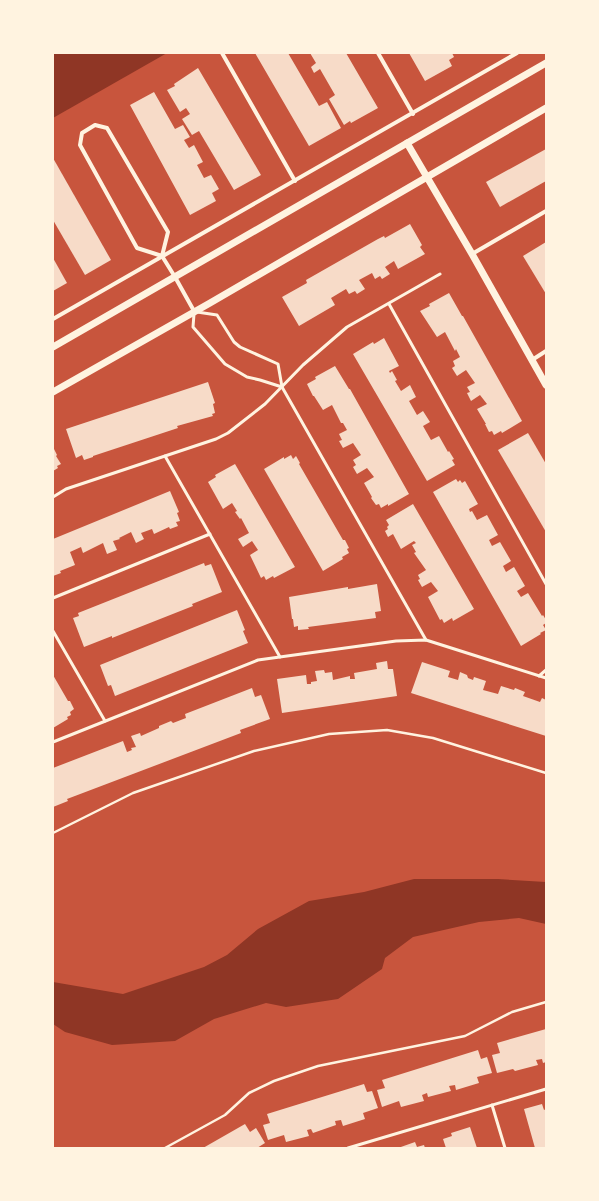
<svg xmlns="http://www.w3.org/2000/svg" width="599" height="1201" viewBox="0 0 599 1201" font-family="'Nunito Sans',sans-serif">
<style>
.water{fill:#8f3625}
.building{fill:#f7dbc8}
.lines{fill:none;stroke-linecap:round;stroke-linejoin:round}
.path{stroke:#fff3e0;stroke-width:2.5}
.service{stroke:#fff3e0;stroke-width:3}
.minor{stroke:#fff3e0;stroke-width:4}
.tertiary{stroke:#fff3e0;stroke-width:7}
</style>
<rect width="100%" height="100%" fill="#c8553d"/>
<!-- water -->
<g class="water">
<polygon points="53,53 167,53 53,118"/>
<polygon points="414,879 498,879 546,882 546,924 519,918 479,922 413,937 385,958 382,969 338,999 286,1007 266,1003 214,1019 175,1041 112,1045 65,1032 53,1024 53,982 123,994 204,967 227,955 258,929 309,901 364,892"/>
</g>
<!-- building -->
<g class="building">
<polygon points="255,53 288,53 319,106 327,102 341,128 309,146"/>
<polygon points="310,53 346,53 378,108 351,123 350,121 344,125 329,99 335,95 320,69 314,73 311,67 316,63"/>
<polygon points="409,53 452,53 454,57 449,60 452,66 425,81"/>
<polygon points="198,68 261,175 234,190 199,131 192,135 182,119 190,114 186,108 180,112 167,90 175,86 174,84"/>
<polygon points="154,92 175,129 183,125 190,137 184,140 189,148 194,145 203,162 197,165 204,178 211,175 219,189 212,193 216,201 190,215 130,105"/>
<polygon points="546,149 546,181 500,207 486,182"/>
<polygon points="53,158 111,260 85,275 53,220"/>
<polygon points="410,224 422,245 420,247 425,254 398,269 394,261 385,267 390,274 382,279 380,276 375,279 372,273 359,280 365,289 357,294 355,291 349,294 346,289 331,298 335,305 299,326 282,297 307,283 306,280 378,239 384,236 385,238"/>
<polygon points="546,242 546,294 523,256"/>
<polygon points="53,258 67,283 53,291"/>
<polygon points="449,293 462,316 463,316 522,421 502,433 501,431 494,435 492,431 489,432 485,424 486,424 477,409 487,404 480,395 471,401 467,393 470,392 467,387 475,383 466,370 457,376 452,368 455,366 453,361 460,357 456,349 455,351 445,332 437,337 420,311 430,306 429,304"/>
<polygon points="384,338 399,366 389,371 390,373 392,371 397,380 395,381 401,391 410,385 416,397 409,401 417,415 423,411 430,422 423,426 431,440 439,436 448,452 449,451 454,459 452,460 455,465 427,481 353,354 373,342 374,344"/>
<polygon points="335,366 349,389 350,389 409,494 388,506 388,504 381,508 379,504 376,505 371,498 372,497 364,483 374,477 367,468 357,474 353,467 356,465 353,460 361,455 353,443 343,448 339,441 342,440 339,434 347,430 343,423 341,423 332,405 323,410 314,396 313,396 307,384 316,379 315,377"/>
<polygon points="208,382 215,403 213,404 215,413 212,414 213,416 177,426 178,428 93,456 93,457 84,460 82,455 76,458 66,429"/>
<polygon points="528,433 546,464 546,532 498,450"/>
<polygon points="53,447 57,455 56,456 61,464 57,466 58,468 53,471"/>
<polygon points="291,455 293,459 296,456 300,463 299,464 343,540 345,540 349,548 347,549 349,553 342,557 343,559 323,571 264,469 284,457 284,459"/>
<polygon points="235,464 295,567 274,578 273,576 266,580 264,576 261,578 250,555 258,550 252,541 243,547 238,539 249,533 241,518 240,519 235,512 237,511 232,503 223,509 208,482 216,477 215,475"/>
<polygon points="456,479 458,482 460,480 462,483 465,481 478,504 469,509 470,512 472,511 477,520 487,515 498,535 489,540 492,546 500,542 511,561 503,566 506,572 514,567 525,586 517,591 521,597 528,593 542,616 543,615 546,620 546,623 543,625 546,630 540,633 541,634 521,646 433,492"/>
<polygon points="170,491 179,512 177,513 180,521 176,522 178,526 170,529 169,527 154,534 152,529 141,533 144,539 136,543 131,532 119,538 120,539 113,541 117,550 107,554 103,543 83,553 81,547 70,552 75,565 60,571 61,573 53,576 53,539"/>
<polygon points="413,504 474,609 453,621 452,618 444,623 442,619 440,620 428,597 438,591 431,582 422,587 418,580 420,579 418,575 426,570 414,553 416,552 412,545 416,543 414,541 401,549 393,534 388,537 385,531 388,529 387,527 389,525 386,520"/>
<polygon points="204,563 205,566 211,564 222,592 192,604 193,606 112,638 112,636 84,647 73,618 79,616 78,613"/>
<polygon points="377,584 381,611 375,612 376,618 308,627 309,629 298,630 298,626 294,627 293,619 292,619 289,597 348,587 348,589"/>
<polygon points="237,610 245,630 243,631 248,643 115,696 111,685 108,686 100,665"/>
<polygon points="387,661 388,669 393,669 397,696 282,713 277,679 306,675 307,684 311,684 311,682 317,681 315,671 324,670 325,673 332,672 333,680 350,676 350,679 355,679 354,673 377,669 376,663"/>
<polygon points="422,662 450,671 448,677 458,680 460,672 467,675 468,678 473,680 474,677 486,681 483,690 498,694 501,686 514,690 515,688 525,692 523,696 540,702 542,698 546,700 546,736 411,693"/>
<polygon points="53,675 68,701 70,701 74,709 70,712 71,715 67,717 68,719 53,728"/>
<polygon points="252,688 255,697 261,695 270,719 240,730 241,733 67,799 68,801 53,807 53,768 123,741 127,752 132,750 131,748 136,747 131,736 140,733 141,736 159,728 159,726 171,721 173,723 186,718 185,714"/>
<polygon points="546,1029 546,1062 543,1063 542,1059 536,1060 538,1065 515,1071 513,1069 497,1073 492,1055 500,1053 497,1043"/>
<polygon points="478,1050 481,1059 487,1057 492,1073 477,1077 479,1083 456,1090 455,1085 449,1086 451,1091 428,1097 427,1093 422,1095 424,1101 401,1107 399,1101 382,1107 377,1090 385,1088 382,1080"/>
<polygon points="364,1084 367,1092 372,1091 378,1108 363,1113 365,1119 343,1126 341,1120 335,1121 336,1125 313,1133 311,1129 307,1130 309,1136 286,1142 284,1135 268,1140 263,1125 270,1123 267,1114"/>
<polygon points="542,1104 544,1110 546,1109 546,1148 535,1148 524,1109"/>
<polygon points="245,1124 250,1132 256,1128 265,1143 257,1148 203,1148"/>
<polygon points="470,1127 477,1148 446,1148 443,1139 452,1136 451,1133"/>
<polygon points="415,1142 417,1147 424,1145 425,1148 398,1148"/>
</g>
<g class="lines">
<!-- path -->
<g class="path">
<polyline points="53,833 133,793 254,751 329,734 387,730 433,738 546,773"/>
<polyline points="165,1148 225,1115 249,1093 274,1081 318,1066 465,1036 512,1012 546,1002"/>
</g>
<!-- service -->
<g class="service">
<polyline points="389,304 546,584"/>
<polyline points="197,312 217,315 234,342 240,347 278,364 282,387 426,640"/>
<polyline points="194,314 193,327 225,364 247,377 260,380 282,387"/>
<polyline points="165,456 280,657"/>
<polyline points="53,497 66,489 216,439 228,433 265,404 303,365 347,327 440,274"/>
<polyline points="53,598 210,534"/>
<polyline points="53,631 105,721"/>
<polyline points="539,676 546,670"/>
<polyline points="53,742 258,660 396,641 426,640 546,678"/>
<polyline points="492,1105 505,1148"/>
<polyline points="348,1148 546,1089"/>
</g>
<!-- minor -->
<g class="minor">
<polyline points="222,53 295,181"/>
<polyline points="378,53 413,114"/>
<polyline points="472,254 546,211"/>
<polyline points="162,256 137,248 80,145 82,133 95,125 107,128 168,232 162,256 175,277 194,311"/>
<polyline points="53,319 517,53"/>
<polyline points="532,360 546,351"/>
</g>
<!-- tertiary -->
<g class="tertiary">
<polyline points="407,143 472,254 546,385"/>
<polyline points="53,347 546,63"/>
<polyline points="53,392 210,303 546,108"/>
</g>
</g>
<!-- border -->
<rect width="599" height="1201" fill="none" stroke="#fff3e0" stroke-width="108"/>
</svg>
